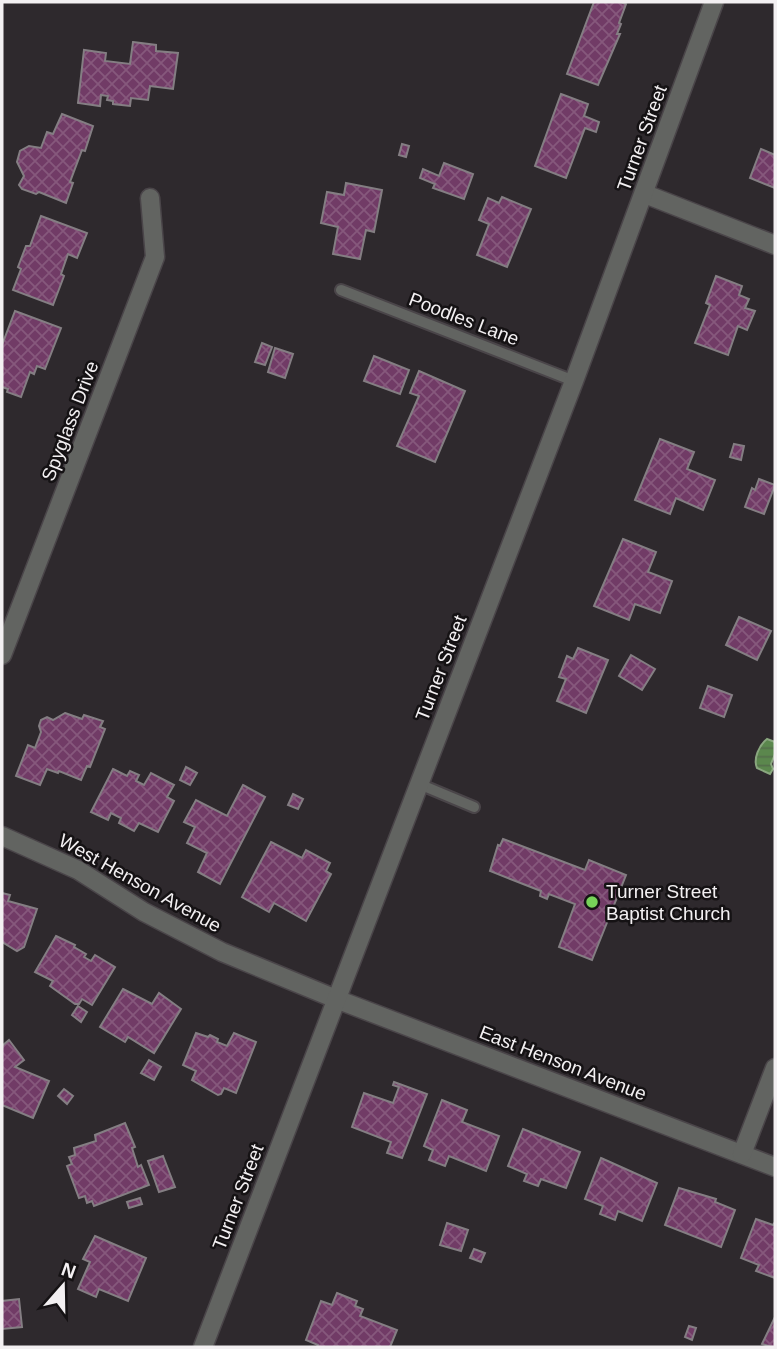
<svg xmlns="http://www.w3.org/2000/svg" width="777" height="1349" viewBox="0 0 777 1349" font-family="Helvetica,sans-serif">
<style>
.water{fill:url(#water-rules);stroke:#89a67e;stroke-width:2}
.building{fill:url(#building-cross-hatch);stroke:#847e83;stroke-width:2}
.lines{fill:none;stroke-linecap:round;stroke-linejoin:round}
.service-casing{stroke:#4a4549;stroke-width:14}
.minor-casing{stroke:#4a4549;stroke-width:21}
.tertiary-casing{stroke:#4a4549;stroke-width:21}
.service{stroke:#626461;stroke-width:10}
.minor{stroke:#626461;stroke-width:18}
.tertiary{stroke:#626461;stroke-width:18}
.poi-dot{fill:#77d259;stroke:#151214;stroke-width:2.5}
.labels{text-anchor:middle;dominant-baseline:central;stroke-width:5;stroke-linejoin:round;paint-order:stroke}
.street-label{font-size:19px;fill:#f3f0f2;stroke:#151214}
.poi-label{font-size:19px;fill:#f3f0f2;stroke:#151214;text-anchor:start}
</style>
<defs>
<pattern id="water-rules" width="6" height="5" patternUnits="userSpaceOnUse" patternTransform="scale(1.75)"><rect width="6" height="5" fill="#5b874d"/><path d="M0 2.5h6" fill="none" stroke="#546e4b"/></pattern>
<pattern id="building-cross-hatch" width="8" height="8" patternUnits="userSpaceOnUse" patternTransform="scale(1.75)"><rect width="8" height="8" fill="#713b66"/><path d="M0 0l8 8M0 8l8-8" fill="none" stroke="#86587c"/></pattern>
</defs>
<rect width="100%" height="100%" fill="#2e292d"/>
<!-- water -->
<path class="water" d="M767 739 775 742V754L771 764 773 769 770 774 757 768C753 759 759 745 767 739Z"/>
<!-- building -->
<g class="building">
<polygon points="594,2 620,2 626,4 619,23 621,24 617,34 620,34 598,85 567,74"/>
<polygon points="133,42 156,45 156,51 178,53 173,89 150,86 148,100 131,98 130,106 113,104 113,101 107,100 108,96 101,95 100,106 78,103 84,50 106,53 105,61 130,64"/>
<polygon points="561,94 588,104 584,116 599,122 596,132 585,128 566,178 535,166"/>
<polygon points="62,114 93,126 85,151 82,150 70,182 73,183 66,203 39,192 36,194 22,189 19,185 24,176 17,162 20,151 29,146 41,148 47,132 53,134"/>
<polygon points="402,144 409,146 406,157 399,155"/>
<polygon points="761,149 775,155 775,188 750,178"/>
<polygon points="444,163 473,174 464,199 433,188 435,184 420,178 423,169 439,176"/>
<polygon points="346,183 382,190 374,232 366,230 360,259 333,254 338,227 321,223 327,192 344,195"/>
<polygon points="502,197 531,209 507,267 477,255 489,224 479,220 488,198 499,203"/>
<polygon points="41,216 87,233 77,258 68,254 61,274 64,276 53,305 13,290 21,269 18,267 26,246 30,246"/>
<polygon points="716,276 742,286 739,295 749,299 745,308 755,311 747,330 738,326 728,355 695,343 710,305 706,303"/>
<polygon points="15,311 61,328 45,369 37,366 34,374 30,372 21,397 7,392 8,389 2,387 2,345"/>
<polygon points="262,343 272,347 265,365 255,362"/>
<polygon points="275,348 293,354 285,378 268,372"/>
<polygon points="374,356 409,370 400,394 364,381"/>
<polygon points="419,371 465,391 435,462 397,446 419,396 410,393"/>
<polygon points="660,439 694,452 687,469 715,480 703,510 676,498 670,514 635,500"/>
<polygon points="734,444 744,446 741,460 730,457"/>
<polygon points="759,479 775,485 764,514 745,507 752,488 755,490"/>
<polygon points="623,539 656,552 648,572 672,581 660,613 635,604 629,620 594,606"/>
<polygon points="739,617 771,631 757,660 726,645"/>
<polygon points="578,648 608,660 586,713 557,701 566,679 559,677 567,656 573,659"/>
<polygon points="631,655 655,669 642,690 619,676"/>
<polygon points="708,686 732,695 724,717 700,708"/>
<polygon points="65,713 82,719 84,715 103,721 100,727 105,729 90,767 87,766 81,780 59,771 58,773 47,769 40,785 16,776 28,745 35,748 41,732 39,726 41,720 47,717 53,720"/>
<polygon points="186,767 197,773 190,785 180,780"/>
<polygon points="113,769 127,776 130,771 139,775 136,781 144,785 151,773 174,785 167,797 174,801 158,832 139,823 134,831 119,823 121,818 111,813 108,820 91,812"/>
<polygon points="243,785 265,797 220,884 198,872 207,853 187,843 195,827 184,822 196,800 227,816"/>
<polygon points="293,794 303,799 298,809 288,805"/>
<polygon points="503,839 585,870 589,860 626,875 592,960 559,947 575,904 549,894 547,899 540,896 541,891 490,871 498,845 500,846"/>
<polygon points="271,842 302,858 306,850 330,863 326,871 331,874 306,921 274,903 269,912 242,897"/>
<polygon points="2,893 10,895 8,901 37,909 24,947 17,951 2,942"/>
<polygon points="56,936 75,945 74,947 86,954 84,957 91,961 95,955 115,967 92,1005 82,999 79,1004 75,1004 50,986 53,981 35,972"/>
<polygon points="123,989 152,1004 159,993 181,1009 154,1053 128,1037 125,1042 100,1027"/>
<polygon points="78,1006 87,1012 81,1022 72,1015"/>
<polygon points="196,1033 208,1037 210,1035 218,1039 217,1042 227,1046 234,1033 256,1042 236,1093 224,1088 221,1094 218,1095 192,1080 196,1071 183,1065"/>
<polygon points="9,1040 24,1060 15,1067 49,1081 33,1118 2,1105 2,1046"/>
<polygon points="149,1060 161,1067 154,1080 141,1073"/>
<polygon points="394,1082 427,1094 402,1158 387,1153 391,1142 352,1127 364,1093 393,1103 399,1087 393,1085"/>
<polygon points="64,1089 73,1096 67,1104 58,1096"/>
<polygon points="442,1100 467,1110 462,1122 499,1136 486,1171 449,1156 445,1166 429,1160 433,1150 424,1146"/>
<polygon points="125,1123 135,1147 132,1148 138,1167 141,1165 149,1185 94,1206 92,1201 87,1203 85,1196 79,1198 67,1166 72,1164 69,1157 75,1155 74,1148 96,1141 95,1135"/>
<polygon points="523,1129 580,1152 566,1188 541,1179 538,1186 524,1181 527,1174 508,1166"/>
<polygon points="163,1156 175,1187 159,1192 148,1161"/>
<polygon points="601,1158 657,1183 642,1221 618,1211 615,1220 600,1214 603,1206 585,1199"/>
<polygon points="679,1188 716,1199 715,1202 735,1210 721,1247 665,1225"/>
<polygon points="140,1198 142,1204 129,1208 127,1202"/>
<polygon points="756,1219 773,1225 775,1222 775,1278 756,1271 759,1265 741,1258"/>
<polygon points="447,1223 468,1230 461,1251 440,1245"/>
<polygon points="95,1236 146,1258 128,1301 99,1289 96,1297 78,1289 90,1262 83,1259"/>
<polygon points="474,1249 485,1253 481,1262 470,1258"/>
<polygon points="337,1293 357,1301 355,1306 363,1309 360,1316 397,1330 390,1347 317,1347 318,1345 306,1340 321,1301 332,1305"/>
<polygon points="19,1299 22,1327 2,1329 2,1301"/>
<polygon points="775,1317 775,1347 772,1347 762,1344"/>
<polygon points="689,1326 696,1328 692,1340 685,1337"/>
</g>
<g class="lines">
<!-- service casing -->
<g class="service-casing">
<g id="service">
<polyline points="341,290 574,381"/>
<polyline points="419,784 474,807"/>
</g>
</g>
<!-- minor casing -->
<g class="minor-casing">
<g id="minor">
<polyline points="645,194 775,245"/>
<polyline points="2,655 155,257 150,198"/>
<polyline points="2,836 78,870 144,912 222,952 336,999 775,1167"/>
<polyline points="742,1154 775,1068"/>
</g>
</g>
<!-- tertiary casing -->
<g class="tertiary-casing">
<polyline id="tertiary" points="203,1347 574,381 714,2"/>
</g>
<!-- service -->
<use href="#service" class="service"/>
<!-- minor -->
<use href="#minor" class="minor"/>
<!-- tertiary -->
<use href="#tertiary" class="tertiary"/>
</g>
<!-- markers -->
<circle class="poi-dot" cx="592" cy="902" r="7"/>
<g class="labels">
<!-- street labels -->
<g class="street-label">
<text transform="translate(642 138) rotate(-70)">Turner Street</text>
<text transform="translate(464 319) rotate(21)">Poodles Lane</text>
<text transform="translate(70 421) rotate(-69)">Spyglass Drive</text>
<text transform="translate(441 668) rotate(-69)">Turner Street</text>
<text transform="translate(140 883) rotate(29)">West Henson Avenue</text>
<text transform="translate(563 1063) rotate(21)">East Henson Avenue</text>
<text transform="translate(238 1197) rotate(-69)">Turner Street</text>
</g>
<!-- poi labels -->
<g class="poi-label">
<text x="606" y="891">Turner Street<tspan x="606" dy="22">Baptist Church</tspan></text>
</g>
</g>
<!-- border -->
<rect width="777" height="1349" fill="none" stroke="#f3f0f2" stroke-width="7"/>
<!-- north arrow -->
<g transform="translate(63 1286) rotate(20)" stroke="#151214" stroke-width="5" paint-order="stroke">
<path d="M0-5L12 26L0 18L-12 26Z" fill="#f3f0f2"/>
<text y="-10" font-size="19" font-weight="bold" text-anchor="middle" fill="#f3f0f2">N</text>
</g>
</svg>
